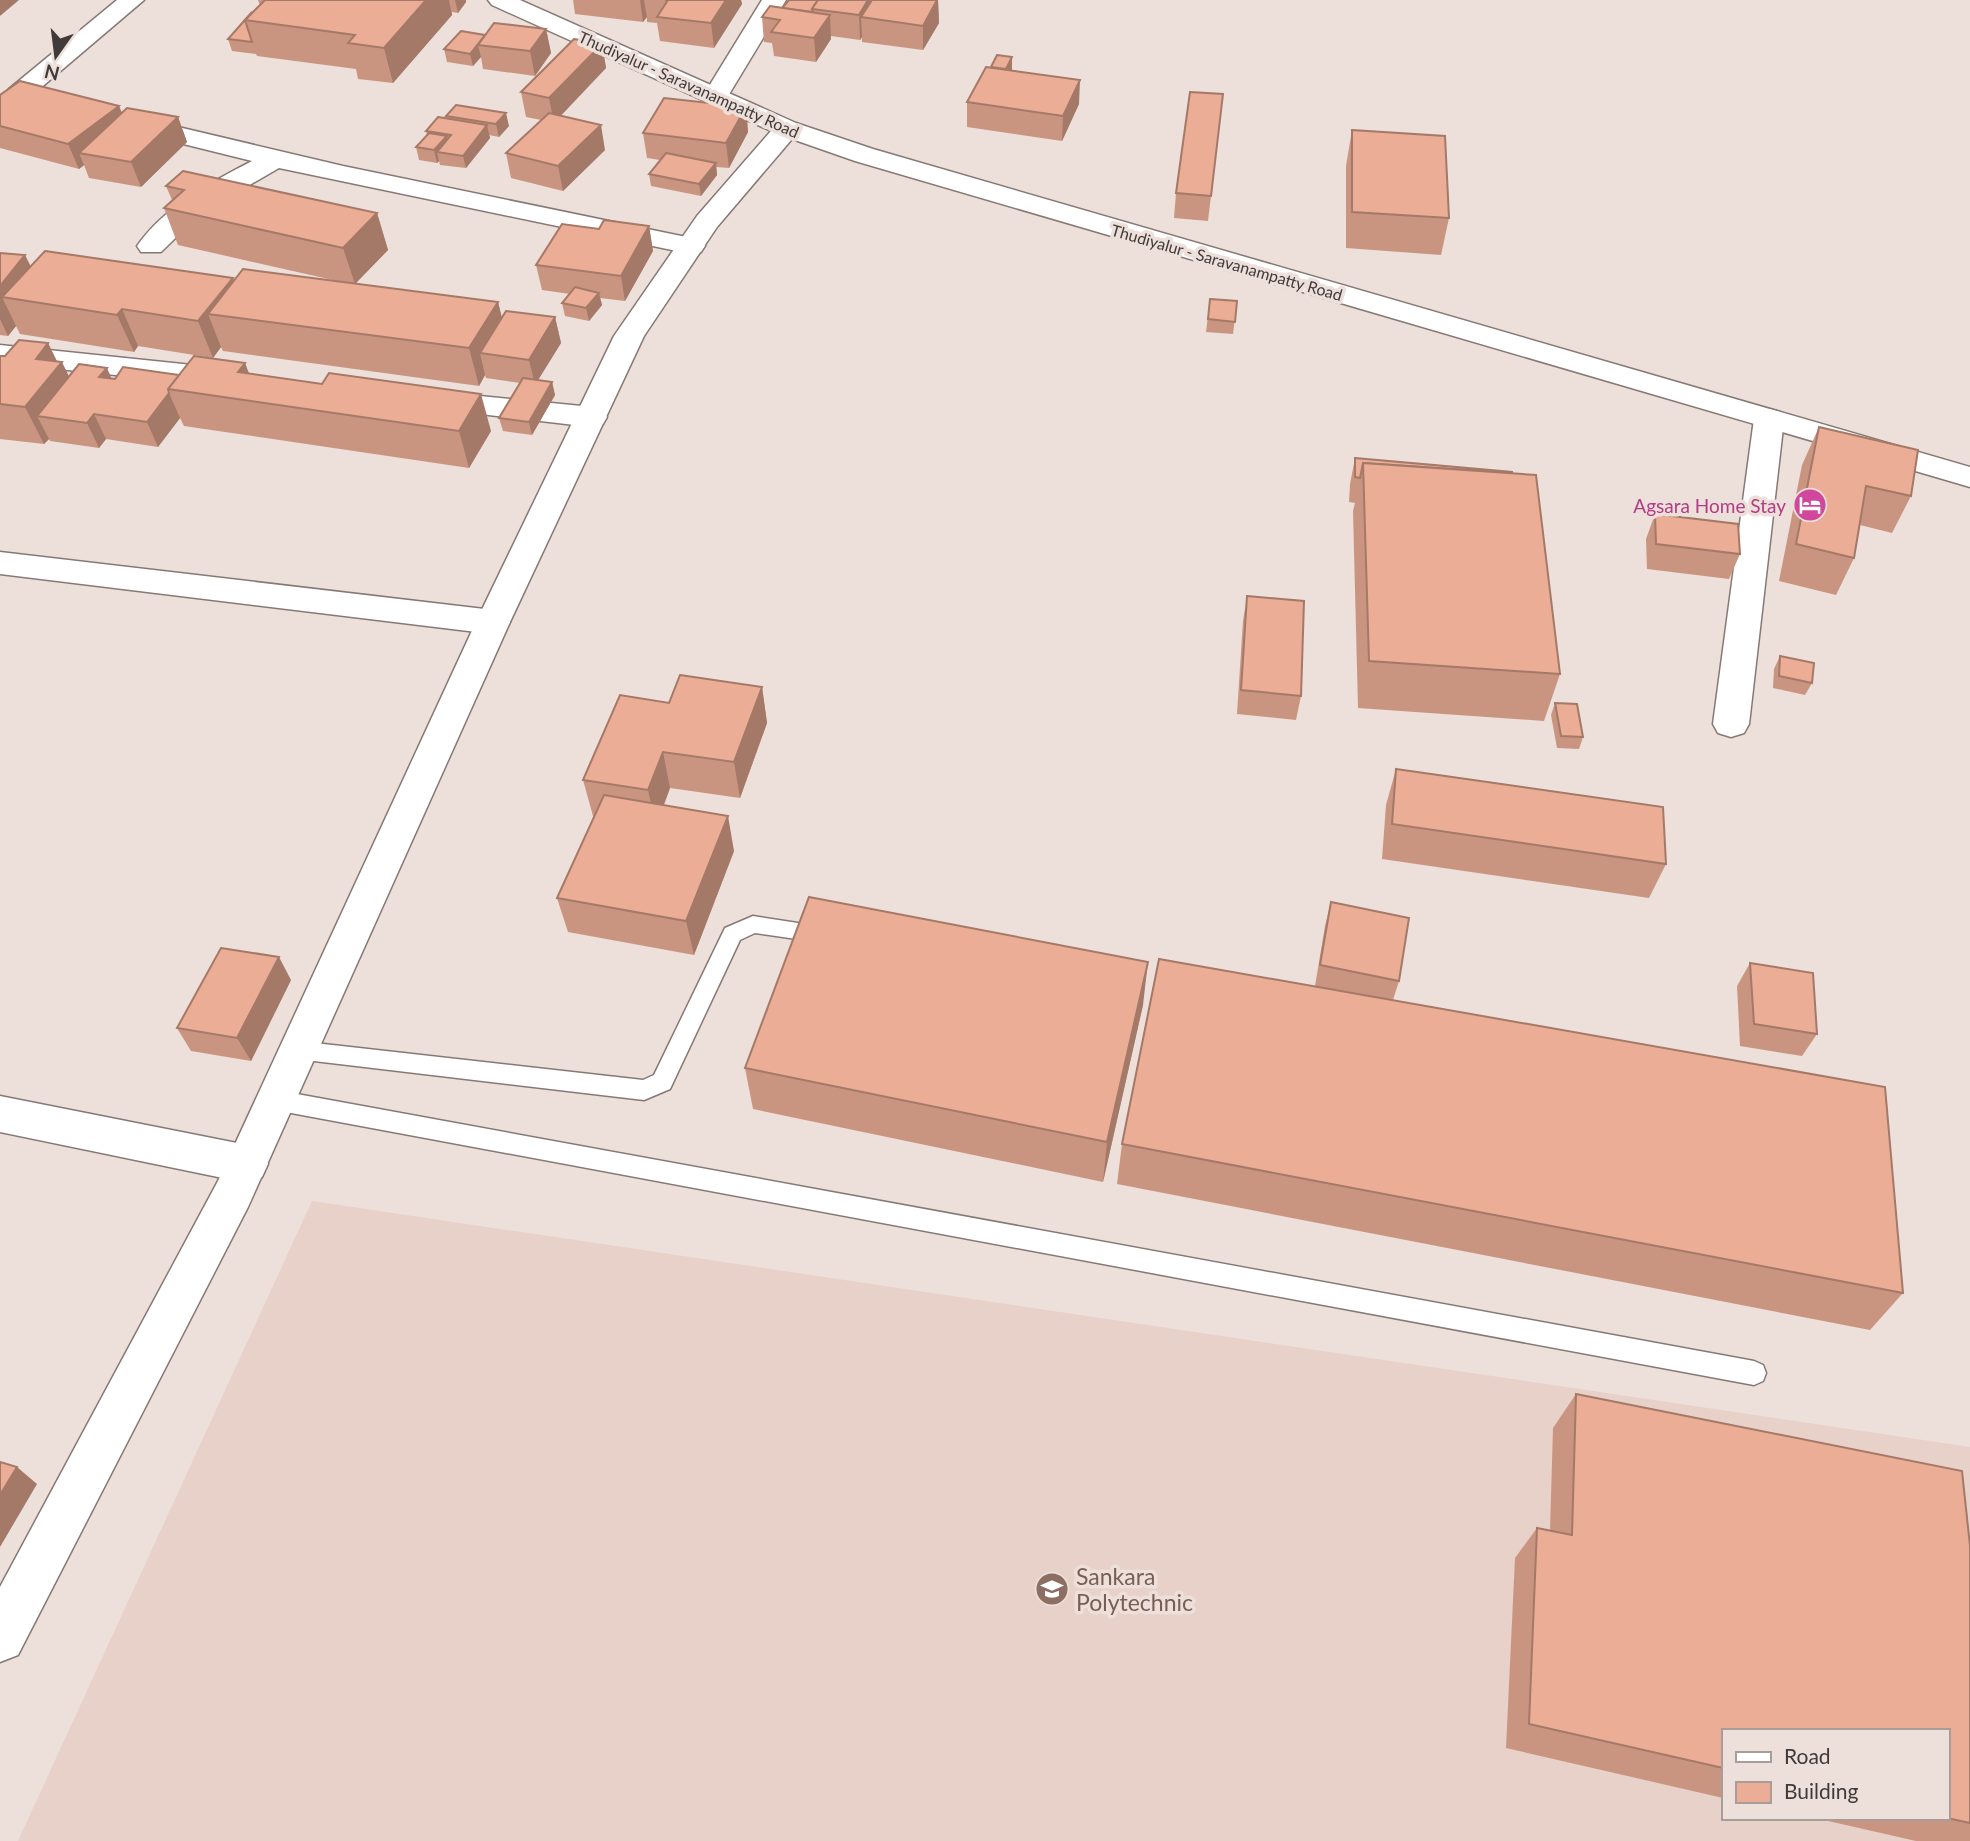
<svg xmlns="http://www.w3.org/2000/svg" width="1970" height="1841" viewBox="0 0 1970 1841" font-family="Lato,sans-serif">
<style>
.built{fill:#e7d1c8;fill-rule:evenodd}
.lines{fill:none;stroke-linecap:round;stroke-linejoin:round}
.lane-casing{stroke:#867974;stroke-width:3}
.street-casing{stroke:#867974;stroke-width:3}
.secondary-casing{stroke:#867974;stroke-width:3}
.lane{fill:#fff;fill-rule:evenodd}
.street{fill:#fff;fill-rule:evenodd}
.secondary{fill:#fff;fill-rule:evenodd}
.wall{fill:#ca9580}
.shaded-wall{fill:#a47968}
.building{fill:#ebad95;stroke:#a47968;stroke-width:2}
.labels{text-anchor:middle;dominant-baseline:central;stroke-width:7;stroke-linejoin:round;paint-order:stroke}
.far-street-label{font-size:16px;fill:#403a38;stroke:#eddfda}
.hotel-label{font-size:19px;fill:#b23c85;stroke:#eddfda;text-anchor:end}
.near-education-label{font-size:23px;fill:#785e54;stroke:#eddfda;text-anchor:start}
</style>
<rect width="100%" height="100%" fill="#eddfda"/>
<!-- built -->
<path class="built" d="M312,1201L1970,1447V1841H18ZM1723,1731H1947V1818H1723Z"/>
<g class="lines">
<defs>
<g id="lane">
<polygon points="753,916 824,927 831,929 835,935 831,941 824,943 755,933 740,940 670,1089 644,1100 297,1059 289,1057 286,1050 289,1043 297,1041 643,1080 654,1075 725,928"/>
<polygon points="275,1090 1754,1361 1763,1365 1766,1373 1763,1381 1754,1385 275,1110 267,1107 264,1100 267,1093"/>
</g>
<g id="street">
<polygon points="117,0 144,0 37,91 63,98 67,103 63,108 54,111 9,99 5,94 9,89"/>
<polygon points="762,0 786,0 725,101 707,101 703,96"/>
<path d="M136,117L343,166L691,238L701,240L705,246L701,252L691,254L279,168L201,213L161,252H141L137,246C165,206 210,183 252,161L127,130L123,125L127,120Z"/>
<polygon points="0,345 231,369 242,371 246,378 242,385 231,387 0,363"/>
<polygon points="430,391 592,407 603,410 607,417 603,424 592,427 419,407 415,400 419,393"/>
<polygon points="1769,409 1780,412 1784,419 1749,724 1744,733 1731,737 1718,733 1713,724 1754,419 1758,412"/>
<polygon points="0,552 493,610 505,614 510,622 505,630 493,634 0,574"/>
<polygon points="0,1096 247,1145 262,1151 268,1164 262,1177 247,1183 0,1132"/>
</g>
<polygon id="secondary" points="488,0 520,0 796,123 873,149 1970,467 1970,487 855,161 792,139 717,227 644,336 510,622 248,1207 18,1655 0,1662 0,1587 218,1181 476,622 614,336 697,216 771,131 492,5"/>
</defs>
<!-- lane casing -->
<use href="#lane" class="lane-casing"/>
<!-- street casing -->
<use href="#street" class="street-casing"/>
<!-- secondary casing -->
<use href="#secondary" class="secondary-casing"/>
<!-- lane -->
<use href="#lane" class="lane"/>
<!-- street -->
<use href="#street" class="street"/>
<!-- secondary -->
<use href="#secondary" class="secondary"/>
</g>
<!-- wall -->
<g class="wall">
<polygon points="258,0 466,0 466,2 458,13 452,12 452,15 393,83 358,79 356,69 257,56 256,54 232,51 228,39 260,5"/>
<polygon points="573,0 741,0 742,4 714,48 660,41 657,23 647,22 647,17 643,22 575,14"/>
<polygon points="789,0 938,0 939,23 923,50 862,42 862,37 860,40 831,36 831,39 816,62 774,56 772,43 764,42 762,17 782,8"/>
<polygon points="546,29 551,53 535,76 483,69 481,57 473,66 447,62 444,49 485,35"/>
<polygon points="602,44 606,68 561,115 605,150 563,191 511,178 506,153 541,120 526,117 521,92"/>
<polygon points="1012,70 1079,104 1062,141 967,127 967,102"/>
<polygon points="1223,94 1208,221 1174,218 1176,193"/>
<polygon points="0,95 119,106 122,113 178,117 187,142 141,187 89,178 84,165 79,169 0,148"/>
<polygon points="746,107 748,132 729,168 716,167 717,175 701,196 651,186 649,174 660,160 647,158 643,133"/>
<polygon points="446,116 509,126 499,137 489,135 490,138 466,168 440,165 439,161 437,163 419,160 416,147 427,135 426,131 446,118"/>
<polygon points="1352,130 1449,218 1441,255 1346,248 1346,166"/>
<polygon points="166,186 377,213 388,250 355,284 498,302 502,318 555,317 561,343 538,380 552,382 555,395 532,435 503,431 499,418 520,383 486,378 485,375 479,386 223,351 221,347 213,358 138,346 134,352 20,334 16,326 8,336 0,335 0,253 25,255 31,267 233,278 234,281 346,283 178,245 164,208 172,200"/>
<polygon points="649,226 653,251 625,301 600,298 602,305 589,321 565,316 562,303 570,294 542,290 536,265 599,229"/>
<polygon points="1210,299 1237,301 1233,334 1206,332"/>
<polygon points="48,343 57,361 69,377 112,379 179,375 245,363 249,374 491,431 469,468 184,426 180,418 158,447 106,439 99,448 50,441 49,439 44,444 0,439 0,356 5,356"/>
<polygon points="1819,427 1911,496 1892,533 1860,525 1854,558 1836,595 1779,581 1802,465"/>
<polygon points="1355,458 1560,674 1544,721 1358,708 1353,511 1355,503 1349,502 1350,484"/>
<polygon points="1655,514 1740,554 1729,579 1647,569 1646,539"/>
<polygon points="1247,596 1301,696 1296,720 1237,714 1243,621"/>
<polygon points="1780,656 1812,683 1805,695 1773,688 1774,669"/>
<polygon points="762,687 767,723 740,798 670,788 664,805 734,851 694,955 568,932 557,898 594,816 593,816 583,780 669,703"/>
<polygon points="1555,703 1583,737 1579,749 1557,748 1551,715"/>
<polygon points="1396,769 1666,864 1649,898 1382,859 1386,805"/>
<polygon points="1331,902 1399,981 1393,1000 1903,1293 1870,1330 1117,1184 1122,1144 1315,986 1325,926"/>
<polygon points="1750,963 1817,1034 1802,1056 1740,1046 1737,986"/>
<polygon points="291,980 251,1061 191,1051 177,1028"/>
<polygon points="1143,1005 1103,1182 753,1109 745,1068"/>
<polygon points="1576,1394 1970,1546 1970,1841 1916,1841 1815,1818 1947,1818 1723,1731 1723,1798 1506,1748 1515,1558 1537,1528 1550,1531 1553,1428"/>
</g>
<!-- shaded-wall -->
<g class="shaded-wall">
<polygon points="0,0 19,0 0,16"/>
<polygon points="426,0 449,0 452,15 393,83 384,48"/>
<polygon points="455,0 466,0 466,2 458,13"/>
<polygon points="640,0 644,0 647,17 643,22"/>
<polygon points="726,0 741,0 742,4 714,48 711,23"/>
<polygon points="868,0 874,0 861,17 862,37 860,40 859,15"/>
<polygon points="937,0 938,0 939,23 923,50 923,26"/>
<polygon points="830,15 831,39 816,62 814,38"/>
<polygon points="546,29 551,53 535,76 530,51"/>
<polygon points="602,44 606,68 554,123 549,98"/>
<polygon points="478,45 481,57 473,66 470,54"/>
<polygon points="1012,57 1012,70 1003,87 1003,74"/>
<polygon points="1080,80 1079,104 1062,141 1063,116"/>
<polygon points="119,106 129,131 79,153 84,165 79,169 68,144"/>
<polygon points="746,107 748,132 729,168 726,143"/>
<polygon points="506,113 509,126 499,137 496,124"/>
<polygon points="178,117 187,142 141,187 131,162"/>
<polygon points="487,125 490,138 466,168 463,156"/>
<polygon points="601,125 605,150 563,191 558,166"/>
<polygon points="447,136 450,148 437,152 439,161 437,163 434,150"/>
<polygon points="716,163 717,175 701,196 699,184"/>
<polygon points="377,213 388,250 355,284 343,248"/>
<polygon points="649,226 653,251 625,301 621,276"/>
<polygon points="25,255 43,292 2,297 16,326 8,336 0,319 0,286"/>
<polygon points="233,278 247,315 208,314 221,347 213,358 198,321"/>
<polygon points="599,293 602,305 589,321 586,308"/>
<polygon points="498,302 507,339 480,353 485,375 479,386 469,348"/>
<polygon points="122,309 138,346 134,352 117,315"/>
<polygon points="555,317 561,343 535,385 529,360"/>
<polygon points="48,343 59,366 62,362 80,399 37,416 49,439 44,444 25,407 36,359"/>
<polygon points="245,363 259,400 238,372"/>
<polygon points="107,368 118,393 99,377"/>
<polygon points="552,382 555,395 532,435 529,422"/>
<polygon points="169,393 180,418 158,447 147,422"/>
<polygon points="481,394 491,431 469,468 459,431"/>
<polygon points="94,414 106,439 99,448 87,423"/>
<polygon points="762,687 767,723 740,798 734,762"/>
<polygon points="663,752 670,788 656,825 648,790"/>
<polygon points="728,816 734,851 694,955 686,921"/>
<polygon points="279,957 291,980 251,1061 237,1038"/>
<polygon points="1148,962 1143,1005 1103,1182 1107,1142"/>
<polygon points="17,1467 37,1484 0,1547 0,1495"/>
</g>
<!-- building -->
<g class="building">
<polygon points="265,0 426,0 384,48 348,43 355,35 245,20"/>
<polygon points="665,0 726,0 711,23 657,17 668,0"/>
<polygon points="789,0 818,0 812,9 813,12 782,8"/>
<polygon points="818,0 868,0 859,15 812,9"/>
<polygon points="872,0 937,0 923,26 861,17"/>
<polygon points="770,6 830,15 814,38 771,32 780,20 762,17"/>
<polygon points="252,12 245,20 252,42 228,39"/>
<polygon points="494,23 546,29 530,51 478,45"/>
<polygon points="461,31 485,35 470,54 444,49"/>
<polygon points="574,39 602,44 549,98 521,92"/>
<polygon points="997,55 1012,57 1006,69 991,67"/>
<polygon points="986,67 1080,80 1063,116 967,102"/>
<polygon points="20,81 119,106 68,144 0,126 0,95"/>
<polygon points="1190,92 1223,94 1211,196 1176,193"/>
<polygon points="664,98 746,107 726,143 643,133"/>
<polygon points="456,105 506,113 496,124 446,116"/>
<polygon points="127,108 178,117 131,162 79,153"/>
<polygon points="549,113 601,125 558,166 506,153"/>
<polygon points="438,117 487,125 463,156 437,152 451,135 426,131"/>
<polygon points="1352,130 1445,136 1449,218 1352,212"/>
<polygon points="429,133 447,136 434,150 416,147"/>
<polygon points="666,153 716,163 699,184 649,174"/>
<polygon points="183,171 377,213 343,248 164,208 184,190 166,186"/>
<polygon points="604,220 649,226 621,276 536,265 562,224 599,229"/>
<polygon points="45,251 233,278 198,321 122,309 117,315 2,297"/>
<polygon points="0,253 25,255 0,286"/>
<polygon points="243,269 498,302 469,348 208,314"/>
<polygon points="575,287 599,293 586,308 562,303"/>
<polygon points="1210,299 1237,301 1235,322 1208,319"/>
<polygon points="506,311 555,317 529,360 480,353"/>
<polygon points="19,340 48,343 36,359 62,362 25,407 0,404 0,356 5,356"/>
<polygon points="194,356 245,363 238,372 322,384 329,373 481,394 459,431 168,389"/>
<polygon points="79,364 107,368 99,377 115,379 123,367 179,375 168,389 169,393 147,422 94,414 87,423 37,416"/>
<polygon points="523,378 552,382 529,422 499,418"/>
<polygon points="1819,427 1918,450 1911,496 1866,486 1854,558 1796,544"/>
<polygon points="1355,458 1512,472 1512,473 1363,463 1360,478 1355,477"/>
<polygon points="1363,463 1536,475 1560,674 1369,661"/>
<polygon points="1655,514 1738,524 1740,554 1656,544"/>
<polygon points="1247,596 1304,601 1301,696 1241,690"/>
<polygon points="1780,656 1814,663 1812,683 1779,676"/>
<polygon points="680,675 762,687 734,762 663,752 648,790 583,780 620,695 669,703"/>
<polygon points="1555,703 1577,704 1583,737 1561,736"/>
<polygon points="1396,769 1663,807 1666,864 1392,824"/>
<polygon points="604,795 728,816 686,921 557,898"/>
<polygon points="809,897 1148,962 1107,1142 745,1068"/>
<polygon points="1331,902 1409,918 1399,981 1320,965"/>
<polygon points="221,948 279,957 237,1038 177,1028"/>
<polygon points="1159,959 1885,1087 1903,1293 1122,1144"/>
<polygon points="1750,963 1813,973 1817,1034 1754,1024"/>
<polygon points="1576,1394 1962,1471 1970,1546 1970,1823 1947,1818 1947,1731 1723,1731 1723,1768 1529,1724 1537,1528 1572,1535"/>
<polygon points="0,1462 17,1467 0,1495"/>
</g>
<!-- icons -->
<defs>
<symbol id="hotel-disc" viewBox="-11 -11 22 22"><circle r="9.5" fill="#d1479c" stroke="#eddfda"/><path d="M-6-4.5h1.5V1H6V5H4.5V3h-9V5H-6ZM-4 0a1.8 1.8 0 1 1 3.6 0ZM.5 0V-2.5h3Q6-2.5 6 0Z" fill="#fff"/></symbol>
<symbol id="university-disc" viewBox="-11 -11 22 22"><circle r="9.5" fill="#8d6e63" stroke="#eddfda"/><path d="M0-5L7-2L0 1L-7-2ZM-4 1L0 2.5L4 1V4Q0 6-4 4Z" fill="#fff"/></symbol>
</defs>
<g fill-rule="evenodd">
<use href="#hotel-disc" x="1791" y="486" width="38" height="38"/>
<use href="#university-disc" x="1033" y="1570" width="38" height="38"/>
</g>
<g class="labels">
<!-- far-street labels -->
<g class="far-street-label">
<text transform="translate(689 84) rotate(24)">Thudiyalur - Saravanampatty Road</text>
<text transform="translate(1227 262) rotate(16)">Thudiyalur - Saravanampatty Road</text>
</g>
<!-- hotel labels -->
<g class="hotel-label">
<text x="1786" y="505">Agsara Home Stay</text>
</g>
<!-- near-education labels -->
<g class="near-education-label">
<text x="1076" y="1576">Sankara<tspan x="1076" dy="26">Polytechnic</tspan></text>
</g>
</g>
<!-- legend -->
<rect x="1722" y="1729" width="228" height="91" fill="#eddfda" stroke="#a89d99" stroke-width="2"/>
<rect x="1736" y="1752" width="35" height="10" fill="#ffffff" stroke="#a89d99" stroke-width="2"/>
<text x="1784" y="1764" font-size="21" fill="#403a38">Road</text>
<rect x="1736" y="1782" width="35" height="21" fill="#ebad95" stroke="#a89d99" stroke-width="2"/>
<text x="1784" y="1799" font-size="21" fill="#403a38">Building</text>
<!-- north arrow -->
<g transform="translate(56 56) rotate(194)" stroke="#eddfda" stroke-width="5" paint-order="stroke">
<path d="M0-5L12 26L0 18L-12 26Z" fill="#403a38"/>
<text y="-10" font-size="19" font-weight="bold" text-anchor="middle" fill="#403a38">N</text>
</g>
</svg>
